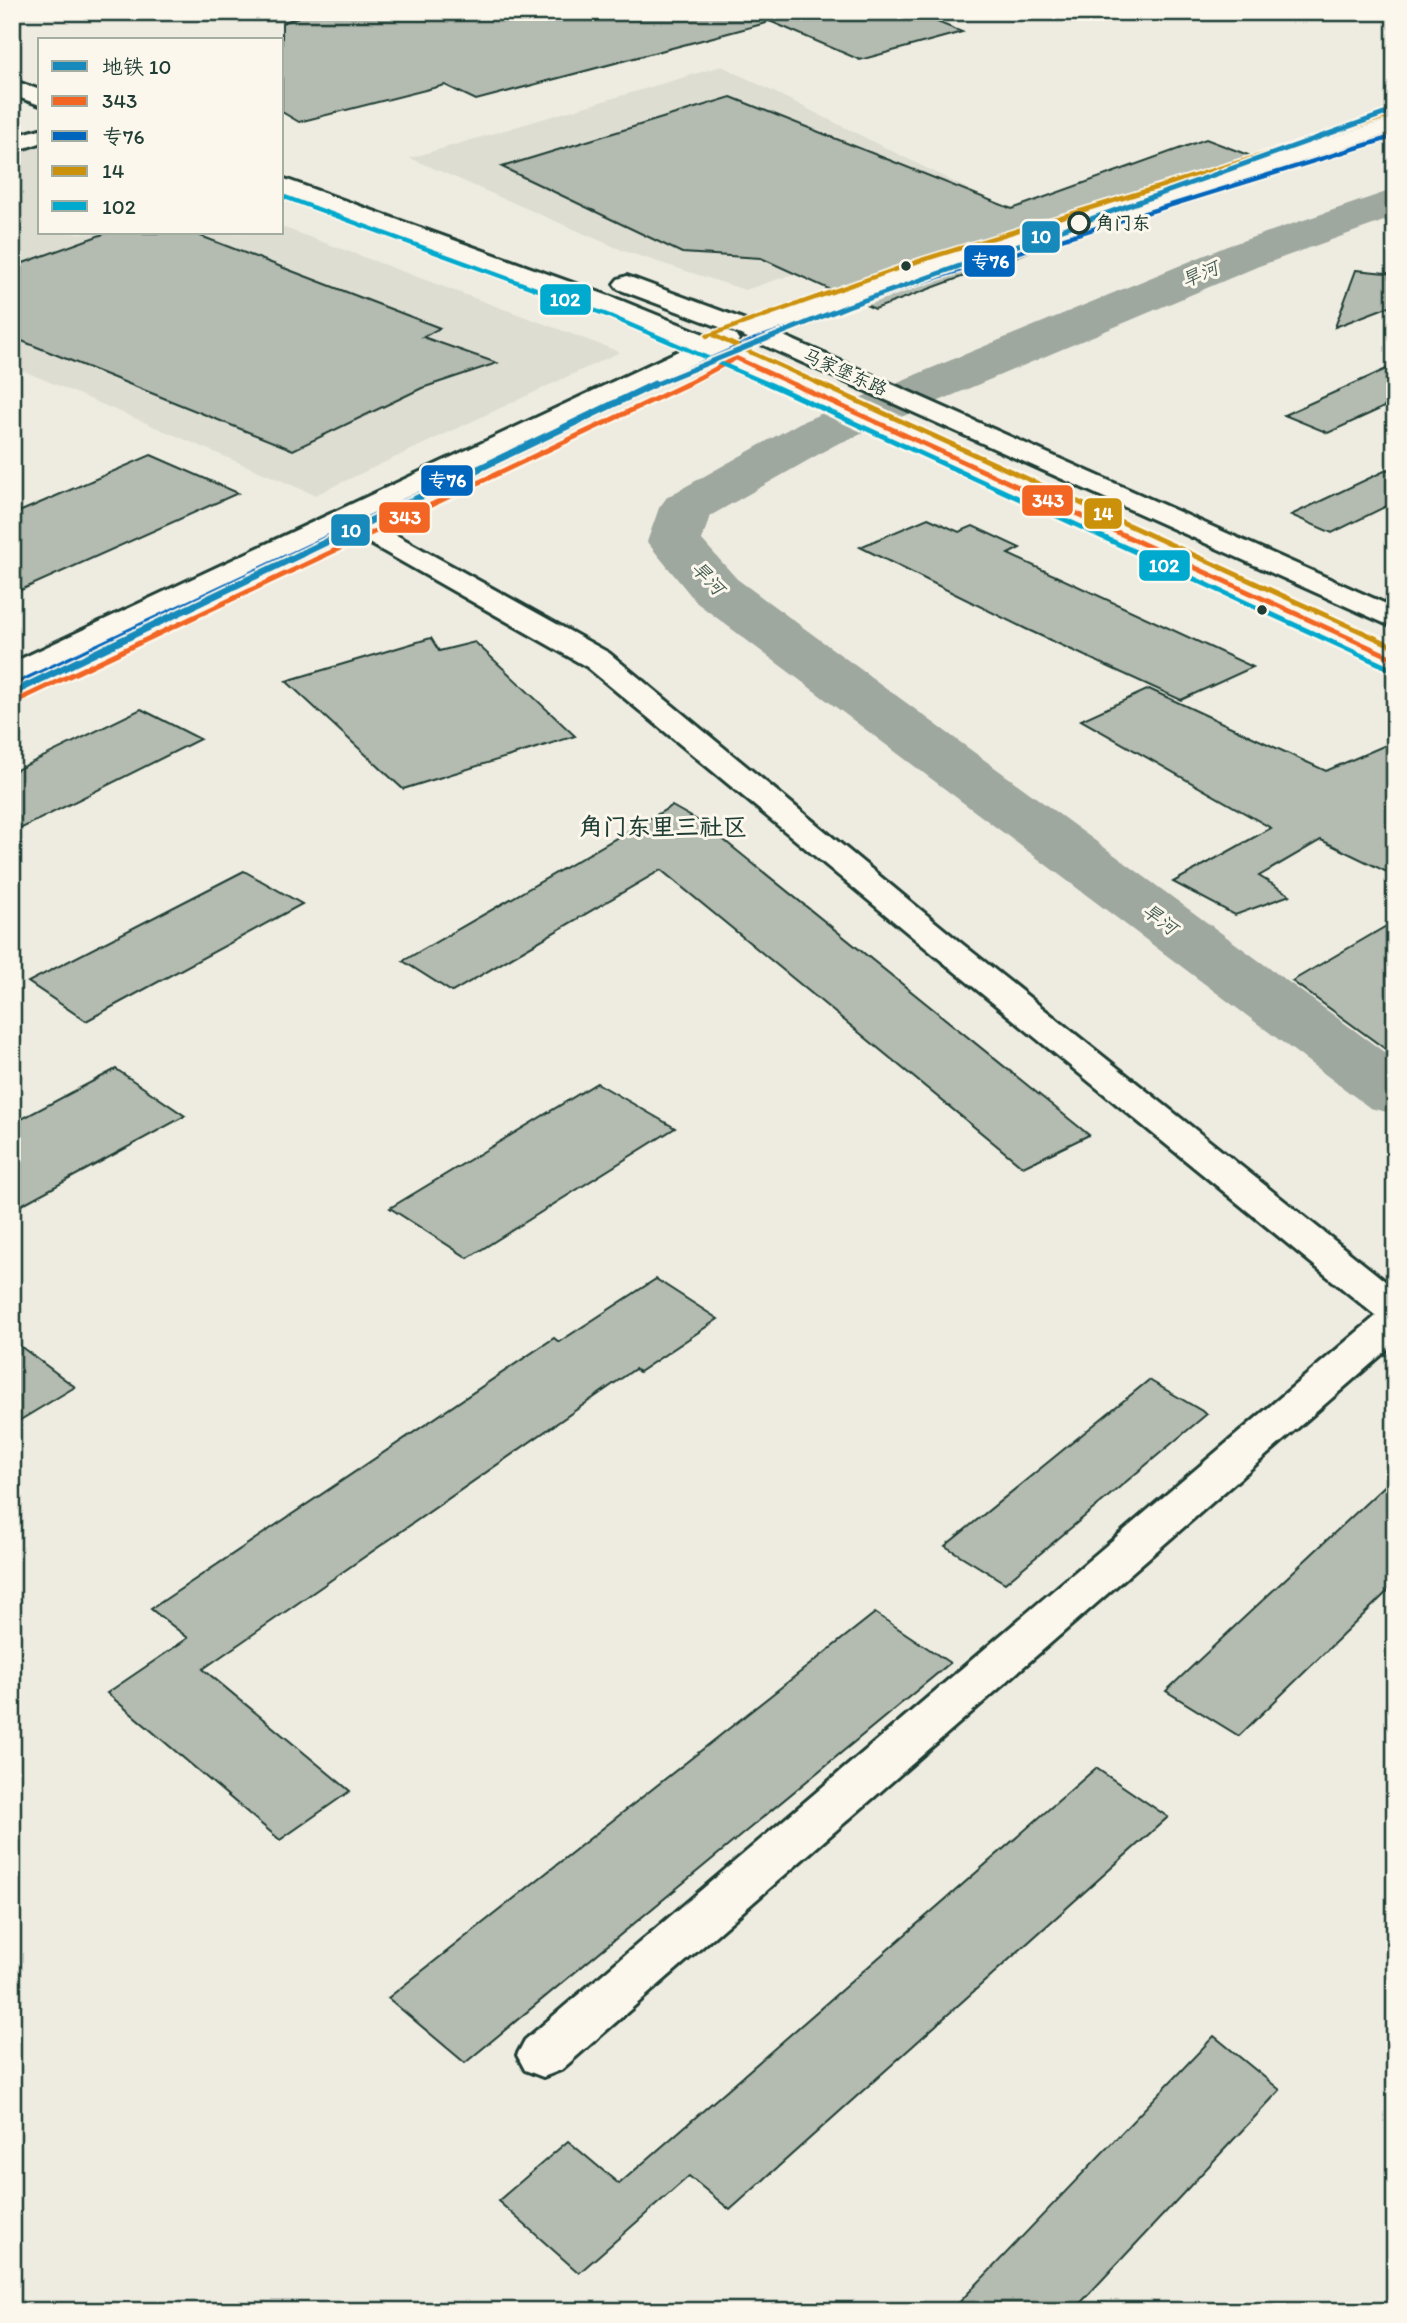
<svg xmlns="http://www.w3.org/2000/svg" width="1407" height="2323" viewBox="0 0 1407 2323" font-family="Itim,'LXGW WenKai TC',sans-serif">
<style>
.built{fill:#ddddd2}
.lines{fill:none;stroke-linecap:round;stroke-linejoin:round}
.river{fill:#9fa89f;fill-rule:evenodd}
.building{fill:#b4bbb0;stroke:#1f3d34;stroke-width:2}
.minor-casing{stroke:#1f3d34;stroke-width:6}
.tertiary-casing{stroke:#1f3d34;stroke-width:6}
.secondary-casing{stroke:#1f3d34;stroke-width:6}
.minor{fill:#fbf7ec;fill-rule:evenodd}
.tertiary{fill:#fbf7ec;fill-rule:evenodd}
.secondary{fill:#fbf7ec;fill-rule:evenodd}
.bus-1-far1-casing{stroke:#fbf7ec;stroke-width:8}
.bus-1-casing{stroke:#fbf7ec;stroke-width:10}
.bus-2-far1-casing{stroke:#fbf7ec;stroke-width:8}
.bus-2-casing{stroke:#fbf7ec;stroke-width:10}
.bus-3-far1-casing{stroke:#fbf7ec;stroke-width:8}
.bus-3-casing{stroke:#fbf7ec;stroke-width:10}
.bus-4-far1-casing{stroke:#fbf7ec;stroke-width:8}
.bus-4-casing{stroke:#fbf7ec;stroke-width:10}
.bus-1-far1{stroke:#f26522;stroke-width:4.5}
.bus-1{stroke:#f26522;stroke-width:5}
.bus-2-far1{stroke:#0065bd;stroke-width:4.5}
.bus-2{stroke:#0065bd;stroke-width:5}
.bus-3-far1{stroke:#cc910a;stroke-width:4.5}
.bus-3{stroke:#cc910a;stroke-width:5}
.bus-4-far1{stroke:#00a9ce;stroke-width:4.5}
.bus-4{stroke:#00a9ce;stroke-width:5}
.metro-1-far1-casing{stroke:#fbf7ec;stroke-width:9}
.metro-1-casing{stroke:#fbf7ec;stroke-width:11}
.metro-1-far1{stroke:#178abb;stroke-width:5}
.metro-1{stroke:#178abb;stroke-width:7}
.stop-dot{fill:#fbf7ec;stroke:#1f3d34;stroke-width:3.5}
.bus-dot{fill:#1f3d34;stroke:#fbf7ec;stroke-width:2.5}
.labels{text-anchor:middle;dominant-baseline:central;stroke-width:6;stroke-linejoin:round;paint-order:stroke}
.far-stop-label{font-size:18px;font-weight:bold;fill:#1f3d34;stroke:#fbf7ec;text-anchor:start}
.far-street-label{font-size:18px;fill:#1f3d34;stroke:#fbf7ec}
.far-water-label{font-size:19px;font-style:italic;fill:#455d54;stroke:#fbf7ec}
.quarter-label{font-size:24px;font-weight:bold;fill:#1f3d34;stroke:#fbf7ec}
.line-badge{stroke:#fbf7ec;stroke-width:2.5}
.badge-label{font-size:19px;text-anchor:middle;font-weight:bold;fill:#fff}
</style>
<rect width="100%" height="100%" fill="#eeece1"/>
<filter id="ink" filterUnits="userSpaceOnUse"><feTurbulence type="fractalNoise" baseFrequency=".0143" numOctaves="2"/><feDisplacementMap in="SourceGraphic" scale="14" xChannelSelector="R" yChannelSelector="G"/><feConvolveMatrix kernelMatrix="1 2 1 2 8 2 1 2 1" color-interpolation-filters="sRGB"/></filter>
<g filter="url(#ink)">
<!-- built -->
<g class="built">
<polygon points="722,66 1002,206 745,290 624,251 410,158"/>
<polygon points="40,145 40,233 282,233 282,227 620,352 315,495 12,366 12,155"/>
</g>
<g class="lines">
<!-- river -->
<polygon class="river" points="1395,189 1395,217 1259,266 835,445 710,516 702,540 737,579 1395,1060 1395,1114 1370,1108 697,603 647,542 659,508 667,497 799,423 1227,246"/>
</g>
<!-- building -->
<g class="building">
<polygon points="312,12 913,12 962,32 860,60 765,19 766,23 476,100 445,85 299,122 282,112 282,23"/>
<polygon points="731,97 1012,209 1206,139 1256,158 915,262 833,291 761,258 682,253 502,167"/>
<polygon points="1091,229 875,309 861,303 935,277"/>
<polygon points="106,233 193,233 440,328 423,337 497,363 422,388 293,450 12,337 12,267"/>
<polygon points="1356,270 1395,274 1395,304 1335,327"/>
<polygon points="1395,365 1395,402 1328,433 1284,415"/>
<polygon points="151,455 238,493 12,594 12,515"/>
<polygon points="1395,466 1395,502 1332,533 1291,515"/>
<polygon points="928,518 959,532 973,526 1020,548 1008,554 1253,667 1181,700 1026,629 860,547"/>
<polygon points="431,638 439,651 475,642 575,736 403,789 286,681"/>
<polygon points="1149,689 1326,771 1395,741 1395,876 1321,840 1259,876 1290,895 1235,915 1173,882 1271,828 1081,720"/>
<polygon points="141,709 200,739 12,833 12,772"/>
<polygon points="672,806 704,824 1089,1135 1023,1167 661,870 452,992 403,961"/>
<polygon points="244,871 302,904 86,1021 28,982"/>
<polygon points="1395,921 1395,1056 1292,981"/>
<polygon points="116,1069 185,1116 12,1210 12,1124"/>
<polygon points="597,1083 675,1128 468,1258 390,1208"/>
<polygon points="656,1279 718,1319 639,1372 635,1369 203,1669 350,1791 280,1840 107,1693 188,1638 151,1609 554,1338 559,1342"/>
<polygon points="12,1340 75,1387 12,1425"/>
<polygon points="1149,1380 1207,1414 1005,1583 945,1546"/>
<polygon points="1395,1476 1395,1584 1239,1736 1166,1691"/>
<polygon points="875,1613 950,1663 465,2063 388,1998"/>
<polygon points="1096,1768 1168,1817 730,2210 689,2176 579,2273 498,2201 568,2141 619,2184"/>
<polygon points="1214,2036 1280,2090 1073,2311 951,2311"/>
</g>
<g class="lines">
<defs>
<g id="minor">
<polygon points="40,129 40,143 12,152 12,137"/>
<polygon points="370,523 380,526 609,653 956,939 1395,1289 1395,1343 561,2070 543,2077 525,2070 517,2055 525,2040 1376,1316 932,953 587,667 360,538 356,532 360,526"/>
</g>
<polygon id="tertiary" points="1395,118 1395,132 934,275 759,335 750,338 741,335 737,330 741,325 916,265"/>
<g id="secondary">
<polygon points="12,80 40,90 40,105 12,95"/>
<polygon points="282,178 620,300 711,337 726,332 735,334 739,340 733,346 1395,647 1395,668 711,356 23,682 12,684 12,663 689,346 602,310 282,193"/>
<polygon points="627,276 759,325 1395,608 1395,628 741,335 618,289 614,284 618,279"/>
</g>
</defs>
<!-- minor casing -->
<use href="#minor" class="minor-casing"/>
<!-- tertiary casing -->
<use href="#tertiary" class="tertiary-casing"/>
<!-- secondary casing -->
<use href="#secondary" class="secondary-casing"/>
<!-- minor -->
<use href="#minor" class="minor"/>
<!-- tertiary -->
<use href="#tertiary" class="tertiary"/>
<!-- secondary -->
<use href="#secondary" class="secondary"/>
<defs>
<polyline id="bus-1-far1" points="683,386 736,358 797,386"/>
<g id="bus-1">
<polyline points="793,384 1395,659"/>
<polyline points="12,703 687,384"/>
</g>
<polyline id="bus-2-far1" points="648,386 754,340 928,280 1395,136"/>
<polyline id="bus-2" points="16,684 652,384"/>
<g id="bus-3-far1">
<polyline points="707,336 922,260 1392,115"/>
<polyline points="715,336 824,386"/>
</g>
<polyline id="bus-3" points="820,384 1395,647"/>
<polyline id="bus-4-far1" points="282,196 607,315 773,386"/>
<polyline id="bus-4" points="769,384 1391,669"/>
</defs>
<!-- bus-1-far1 casing -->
<use href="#bus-1-far1" class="bus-1-far1-casing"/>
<!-- bus-1 casing -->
<use href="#bus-1" class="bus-1-casing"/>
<!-- bus-2-far1 casing -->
<use href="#bus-2-far1" class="bus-2-far1-casing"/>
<!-- bus-2 casing -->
<use href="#bus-2" class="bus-2-casing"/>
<!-- bus-3-far1 casing -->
<use href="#bus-3-far1" class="bus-3-far1-casing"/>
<!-- bus-3 casing -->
<use href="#bus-3" class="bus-3-casing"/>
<!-- bus-4-far1 casing -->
<use href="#bus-4-far1" class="bus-4-far1-casing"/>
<!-- bus-4 casing -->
<use href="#bus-4" class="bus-4-casing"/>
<!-- bus-1-far1 -->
<use href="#bus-1-far1" class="bus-1-far1"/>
<!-- bus-1 -->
<use href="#bus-1" class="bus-1"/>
<!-- bus-2-far1 -->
<use href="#bus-2-far1" class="bus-2-far1"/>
<!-- bus-2 -->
<use href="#bus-2" class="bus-2"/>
<!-- bus-3-far1 -->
<use href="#bus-3-far1" class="bus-3-far1"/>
<!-- bus-3 -->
<use href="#bus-3" class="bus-3"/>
<!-- bus-4-far1 -->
<use href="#bus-4-far1" class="bus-4-far1"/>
<!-- bus-4 -->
<use href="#bus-4" class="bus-4"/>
<defs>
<polyline id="metro-1-far1" points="651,386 848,306 1395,110"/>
<polyline id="metro-1" points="12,693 655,384"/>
</defs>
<!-- metro-1-far1 casing -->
<use href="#metro-1-far1" class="metro-1-far1-casing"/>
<!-- metro-1 casing -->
<use href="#metro-1" class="metro-1-casing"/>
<!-- metro-1-far1 -->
<use href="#metro-1-far1" class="metro-1-far1"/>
<!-- metro-1 -->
<use href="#metro-1" class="metro-1"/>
</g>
</g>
<!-- markers -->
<circle class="stop-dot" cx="1079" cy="223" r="10"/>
<g class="bus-dot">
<circle cx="906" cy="266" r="6"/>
<circle cx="1262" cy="610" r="6"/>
</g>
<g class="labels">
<!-- far-stop labels -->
<g class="far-stop-label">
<text x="1096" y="223">角门东</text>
</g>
<!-- far-street labels -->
<g class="far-street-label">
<text transform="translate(845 372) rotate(24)">马家堡东路</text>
</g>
<!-- far-water labels -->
<g class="far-water-label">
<text transform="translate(1200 274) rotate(-23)">旱河</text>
<text transform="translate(708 578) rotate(46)">旱河</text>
<text transform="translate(1160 919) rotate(37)">旱河</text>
</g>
<!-- quarter labels -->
<g class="quarter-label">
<text x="663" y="826">角门东里三社区</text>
</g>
</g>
<g class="line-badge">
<rect x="1021" y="220" width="40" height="34" rx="7" fill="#178abb"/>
<rect x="963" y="244" width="53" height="34" rx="7" fill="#0065bd"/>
<rect x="539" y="283" width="53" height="33" rx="7" fill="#00a9ce"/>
<rect x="420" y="464" width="54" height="33" rx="7" fill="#0065bd"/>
<rect x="1021" y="484" width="53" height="33" rx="7" fill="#f26522"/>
<rect x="1083" y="497" width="40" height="33" rx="7" fill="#cc910a"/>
<rect x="378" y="501" width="53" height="33" rx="7" fill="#f26522"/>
<rect x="330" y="513" width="41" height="34" rx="7" fill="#178abb"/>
<rect x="1138" y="549" width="53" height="33" rx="7" fill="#00a9ce"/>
</g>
<g class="badge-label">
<text x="1041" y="243">10</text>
<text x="990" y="268">专76</text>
<text x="565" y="306">102</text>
<text x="447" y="487">专76</text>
<text x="1048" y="507">343</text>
<text x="1103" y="520">14</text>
<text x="405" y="524">343</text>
<text x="351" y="537">10</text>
<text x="1164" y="572">102</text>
</g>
<!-- margin -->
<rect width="1407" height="2323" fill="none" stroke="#fbf7ec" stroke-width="42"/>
<rect x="21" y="21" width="1365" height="2281" fill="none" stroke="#1f3d34" stroke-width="2.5" filter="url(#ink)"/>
<!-- legend -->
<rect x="38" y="38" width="245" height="196" fill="#fbf7ec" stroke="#a3ada2" stroke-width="2"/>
<rect x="52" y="61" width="35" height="10" fill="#178abb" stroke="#a3ada2" stroke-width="2"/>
<text x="102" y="74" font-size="21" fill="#1f3d34">地铁 10</text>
<rect x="52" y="96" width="35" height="10" fill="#f26522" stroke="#a3ada2" stroke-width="2"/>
<text x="102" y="108" font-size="21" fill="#1f3d34">343</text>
<rect x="52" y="131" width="35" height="10" fill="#0065bd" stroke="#a3ada2" stroke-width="2"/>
<text x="102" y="144" font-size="21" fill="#1f3d34">专76</text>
<rect x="52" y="166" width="35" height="10" fill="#cc910a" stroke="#a3ada2" stroke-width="2"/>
<text x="102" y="178" font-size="21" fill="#1f3d34">14</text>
<rect x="52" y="201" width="35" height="10" fill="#00a9ce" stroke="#a3ada2" stroke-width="2"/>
<text x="102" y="214" font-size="21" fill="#1f3d34">102</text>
</svg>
